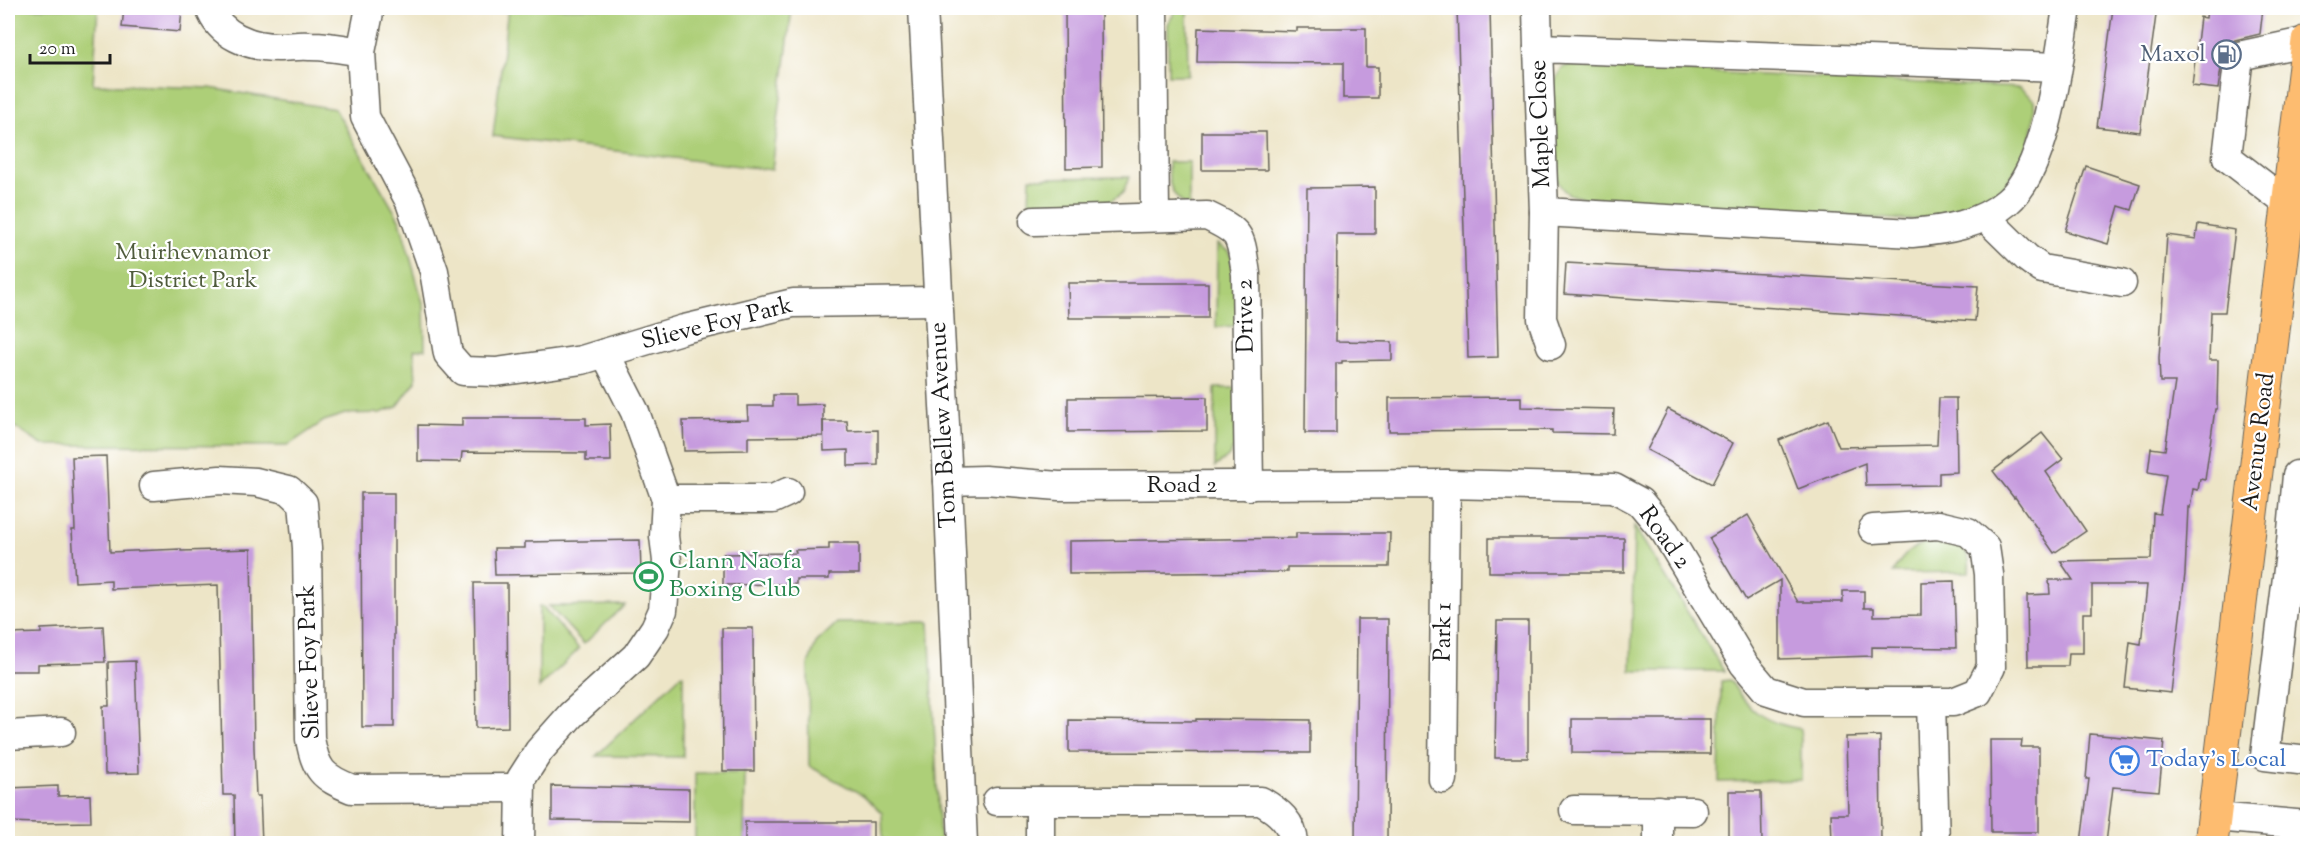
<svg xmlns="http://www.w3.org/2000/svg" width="2315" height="851" viewBox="0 0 2315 851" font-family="'Sorts Mill Goudy',serif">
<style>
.green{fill:#adcf78;stroke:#64764a;stroke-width:1.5}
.building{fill:#c69bde}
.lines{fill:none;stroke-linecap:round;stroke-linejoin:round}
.minor-casing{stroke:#656258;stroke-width:31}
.major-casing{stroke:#656258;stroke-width:35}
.minor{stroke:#fff;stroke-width:28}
.major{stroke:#fdbc70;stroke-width:33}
.labels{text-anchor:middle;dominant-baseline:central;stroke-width:4.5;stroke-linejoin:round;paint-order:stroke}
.service-label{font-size:24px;fill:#4e5e75;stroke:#fff;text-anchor:end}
.street-label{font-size:24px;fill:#1c1c1c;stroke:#fff}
.park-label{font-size:24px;fill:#4f5b3c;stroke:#fff}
.leisure-label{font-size:24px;fill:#27864d;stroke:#fff;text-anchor:start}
.shop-label{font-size:24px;fill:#366cbe;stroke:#fff;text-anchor:start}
</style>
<rect width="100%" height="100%" fill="#fff"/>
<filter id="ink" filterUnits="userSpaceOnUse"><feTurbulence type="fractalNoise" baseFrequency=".0167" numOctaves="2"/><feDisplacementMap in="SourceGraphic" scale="12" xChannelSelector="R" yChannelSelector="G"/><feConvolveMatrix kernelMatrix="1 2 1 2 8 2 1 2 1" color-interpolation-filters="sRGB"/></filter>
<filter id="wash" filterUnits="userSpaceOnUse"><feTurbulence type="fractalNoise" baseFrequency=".008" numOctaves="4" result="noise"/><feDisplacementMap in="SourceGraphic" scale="24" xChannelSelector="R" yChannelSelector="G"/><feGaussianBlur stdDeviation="1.35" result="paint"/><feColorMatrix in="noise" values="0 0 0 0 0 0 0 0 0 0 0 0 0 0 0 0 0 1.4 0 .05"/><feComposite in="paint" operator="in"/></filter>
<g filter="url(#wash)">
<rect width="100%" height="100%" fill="#ede5c7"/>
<!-- green -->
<g class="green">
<polygon points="8,8 98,8 93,84 210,88 335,109 400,221 424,307 425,349 414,350 416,381 397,407 380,413 345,414 324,421 287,446 42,445 13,426 8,261"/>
<polygon points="508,8 792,8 772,170 493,136"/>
<polygon points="1177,8 1187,8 1188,75 1168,75 1168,24"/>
<path d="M1569,65L2020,88L2034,100C2036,123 2031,146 2018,166C2014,172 2010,179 2005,185C1982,212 1939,217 1906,220L1585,198C1569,196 1563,193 1556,178L1552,84L1562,68Z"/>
<path d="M1168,162H1189V207C1170,197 1168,182 1168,162Z"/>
<polygon points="1129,177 1123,193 1109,202 1029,204 1030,178"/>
<polygon points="1217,244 1228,251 1234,261 1238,326 1216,327"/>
<polygon points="1215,388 1238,388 1235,447 1228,457 1215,467"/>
<polygon points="1634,526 1724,671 1631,671"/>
<path d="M1937,539C1959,544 1972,547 1969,572L1893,573C1903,553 1915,544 1937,539Z"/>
<polygon points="625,605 584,644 549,606"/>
<polygon points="539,607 543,607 579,649 539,688"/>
<polygon points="929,622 940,843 883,843 882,813 863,795 809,766 808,665 816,643 837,623"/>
<polygon points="682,674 683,675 683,757 596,756"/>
<path d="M1730,680C1749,712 1765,723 1801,729V780L1719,782L1721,681Z"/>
<polygon points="695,773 745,773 744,843 695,843"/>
</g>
<g id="blocks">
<!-- building -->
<g class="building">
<polygon points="124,8 182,8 180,32 122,27"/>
<polygon points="1065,8 1101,8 1102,167 1066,168"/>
<polygon points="1457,8 1490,8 1498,357 1468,358"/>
<polygon points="2113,8 2157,8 2140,132 2097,127"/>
<polygon points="2207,8 2263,8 2260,34 2235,40 2226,45 2223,54 2218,89 2192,86 2200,17 2206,18"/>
<polygon points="1198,28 1297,31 1297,28 1366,28 1366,67 1378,67 1378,98 1343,98 1343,63 1197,62"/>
<polygon points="1202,132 1266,132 1267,170 1202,170"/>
<polygon points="2086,166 2140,184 2132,210 2119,206 2108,244 2065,231"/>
<polygon points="1375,187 1375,234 1337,234 1336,341 1392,342 1392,360 1342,361 1342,363 1336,363 1336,433 1305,433 1307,188"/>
<polygon points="2198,224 2235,230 2225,312 2211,312 2209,360 2218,360 2217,409 2215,409 2205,480 2200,479 2198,490 2193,489 2190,508 2188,507 2185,574 2171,693 2125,688 2130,642 2141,644 2147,585 2092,585 2092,613 2083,613 2083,653 2069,653 2068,666 2028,666 2027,595 2050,594 2049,580 2073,580 2060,561 2151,559 2153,513 2160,514 2166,475 2148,472 2151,448 2165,450 2175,382 2160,382 2159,358 2167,235 2196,239"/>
<polygon points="1566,263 1978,286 1975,321 1564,294"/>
<polygon points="1068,283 1208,283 1208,318 1069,318"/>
<polygon points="773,395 795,395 795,405 823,404 823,436 748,437 748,450 684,451 683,421 748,420 747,406 773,406"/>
<polygon points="1207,397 1207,431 1068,432 1068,398"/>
<polygon points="1521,397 1521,407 1614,409 1613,434 1552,433 1552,430 1389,431 1389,398"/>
<polygon points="1939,398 1956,398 1957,472 1939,473 1939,485 1866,486 1865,463 1798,489 1779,440 1828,420 1839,447 1937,445"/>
<polygon points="1668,409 1733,443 1712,484 1647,450"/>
<polygon points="462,418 586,418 586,425 610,424 611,461 586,461 586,453 462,452 461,462 418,461 418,425 462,426"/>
<polygon points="823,421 847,421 848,431 878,430 878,465 848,466 848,450 824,451"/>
<polygon points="2042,433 2063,459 2046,472 2086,531 2054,553 2015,497 2014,498 1993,471"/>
<polygon points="106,456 110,552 181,549 181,551 251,549 254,748 256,796 260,796 262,843 235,843 234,795 223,795 218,585 111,589 111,580 75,582 72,530 75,530 72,457"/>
<polygon points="361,493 394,493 394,727 362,727"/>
<polygon points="1748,515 1798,602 1843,602 1843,591 1864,591 1864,608 1874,608 1874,616 1921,615 1921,582 1954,581 1956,648 1872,647 1872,656 1780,659 1780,580 1746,600 1709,538"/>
<polygon points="1296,533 1390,533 1389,567 1287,567 1287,572 1069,574 1069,541 1296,538"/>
<rect x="1489" y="538" width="135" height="34"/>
<polygon points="640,540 641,573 495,575 494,548 525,548 525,542"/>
<polygon points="829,543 859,543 859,574 829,574 829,579 796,579 796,584 723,585 723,554 796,553 795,550 829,549"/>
<polygon points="474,583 507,583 508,727 476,728"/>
<polygon points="1357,619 1388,619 1387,843 1355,843"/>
<polygon points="1497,621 1528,621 1528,758 1495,758"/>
<polygon points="103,626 105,662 38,664 38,671 8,671 8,634 41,633 41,629"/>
<polygon points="722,628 753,628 754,771 723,771"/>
<polygon points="135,661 139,773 105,774 103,706 109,706 108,662"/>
<polygon points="1196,719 1310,720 1310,753 1069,752 1069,720 1196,721"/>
<polygon points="1572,719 1710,719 1710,754 1572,753"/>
<polygon points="2090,734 2164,741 2159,791 2113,787 2106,843 2081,843 2089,779 2086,779"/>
<polygon points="1880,736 1881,843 1832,843 1831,814 1848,814 1846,737"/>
<polygon points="1990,740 2022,740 2021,747 2039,747 2039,832 1991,832"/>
<polygon points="58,786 58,796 90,795 91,822 39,823 8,822 8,788"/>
<polygon points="552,786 689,789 689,822 552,820"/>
<polygon points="1729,791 1761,791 1762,843 1729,843"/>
<rect x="745" y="822" width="128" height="21"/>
</g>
</g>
</g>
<g filter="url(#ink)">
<use href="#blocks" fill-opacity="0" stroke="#656258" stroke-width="1.5"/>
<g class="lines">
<defs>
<g id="minor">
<path d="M210,8C219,35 250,47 278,47C289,47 299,45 310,46C328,46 344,49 361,52"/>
<polyline points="370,8 361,52 365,117 410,202 434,271 448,354 463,371 496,372 582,360 684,329 793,303 937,301"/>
<polyline points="923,8 948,481 963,844"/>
<polyline points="1153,8 1155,217"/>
<polyline points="1537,8 1538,48"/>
<path d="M2058,67L1538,48L1544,212L1912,233C1946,230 1980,225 2007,202C2048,168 2059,59 2067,8"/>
<polyline points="2288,204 2227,157 2239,56 2308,41"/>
<polyline points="1544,212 1542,319 1551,345"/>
<polyline points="1985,217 2027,258 2042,269 2122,283"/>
<path d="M1034,221L1207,216C1243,233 1240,235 1246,274L1249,486"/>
<polyline points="948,481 985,480 1059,486 1446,484 1614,488 1640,502 1665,532 1744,664 1766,690 1804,702 1953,702 1978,692 1991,667 1989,574 1985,547 1968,532 1938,525 1873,529"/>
<path d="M154,486L220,480L256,482L289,490L303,503L307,548L310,739C316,770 322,777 352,789L519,788"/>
<polyline points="666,499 773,499 788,492"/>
<polyline points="2290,553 2297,475"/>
<polyline points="1931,702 1935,844"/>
<polyline points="8,735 61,732"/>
<polyline points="2299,760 2265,756 2290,553 2308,553"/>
<polyline points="1443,779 1446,484"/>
<path d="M997,801H1261C1278,811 1293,822 1294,844"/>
<polyline points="1574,810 1693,811"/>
<polyline points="1658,810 1658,844"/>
<polyline points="2215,817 2308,825"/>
<polyline points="520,844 521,779 539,751 571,715 636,656 655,628 663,610 667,561 664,536 666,499 635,412 605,353"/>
<polyline points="1040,844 1040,801"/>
</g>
<polyline id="major" points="2211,844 2308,41"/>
</defs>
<!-- minor casing -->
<use href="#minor" class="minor-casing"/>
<!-- major casing -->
<use href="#major" class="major-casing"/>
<!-- minor -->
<use href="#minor" class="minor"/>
<!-- major -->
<use href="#major" class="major"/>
</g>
</g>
<!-- icons -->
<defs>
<symbol id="fuel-ring" viewBox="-11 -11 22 22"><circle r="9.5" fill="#fff" stroke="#5c6f8a" stroke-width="1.5"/><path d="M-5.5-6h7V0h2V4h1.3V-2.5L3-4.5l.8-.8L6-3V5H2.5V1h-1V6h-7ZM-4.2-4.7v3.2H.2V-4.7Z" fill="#5c6f8a"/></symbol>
<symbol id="stadium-ring" viewBox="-11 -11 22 22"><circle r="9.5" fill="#fff" stroke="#2e9e5b" stroke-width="1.5"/><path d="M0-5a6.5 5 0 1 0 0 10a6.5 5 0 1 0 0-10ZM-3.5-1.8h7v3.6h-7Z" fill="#2e9e5b"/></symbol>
<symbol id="supermarket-ring" viewBox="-11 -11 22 22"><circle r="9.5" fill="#fff" stroke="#3f7fe0" stroke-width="1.5"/><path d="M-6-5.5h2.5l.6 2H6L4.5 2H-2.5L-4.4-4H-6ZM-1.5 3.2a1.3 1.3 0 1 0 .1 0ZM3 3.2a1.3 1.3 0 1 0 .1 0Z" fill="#3f7fe0"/></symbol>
</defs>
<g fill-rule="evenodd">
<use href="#fuel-ring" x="2210" y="38" width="33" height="33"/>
<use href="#stadium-ring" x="632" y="560" width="33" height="33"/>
<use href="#supermarket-ring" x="2108" y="744" width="33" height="33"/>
</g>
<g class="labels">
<!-- service labels -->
<g class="service-label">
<text x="2206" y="55">Maxol</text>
</g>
<!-- street labels -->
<g class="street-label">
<text transform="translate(1541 124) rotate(-92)">Maple Close</text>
<text transform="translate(1246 316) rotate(-91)">Drive 2</text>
<text transform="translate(717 324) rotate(-14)">Slieve Foy Park</text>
<text transform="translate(944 425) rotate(-93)">Tom Bellew Avenue</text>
<text transform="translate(2259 442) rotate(-83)">Avenue Road</text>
<text x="1182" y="486">Road 2</text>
<text transform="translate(1664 538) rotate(54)">Road 2</text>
<text transform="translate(1444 632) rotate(-89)">Park 1</text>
<text transform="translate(310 662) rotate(-92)">Slieve Foy Park</text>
</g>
<!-- park labels -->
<g class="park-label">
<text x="193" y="253">Muirhevnamor<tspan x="193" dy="28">District Park</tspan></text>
</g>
<!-- leisure labels -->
<g class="leisure-label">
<text x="669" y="562">Clann Naofa<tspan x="669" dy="28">Boxing Club</tspan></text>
</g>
<!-- shop labels -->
<g class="shop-label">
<text x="2146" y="760">Today's Local</text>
</g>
</g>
<!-- margin -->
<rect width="2315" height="851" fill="none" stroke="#fff" stroke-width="30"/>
<!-- scale -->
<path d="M30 54v9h80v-9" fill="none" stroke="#1c1c1c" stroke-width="3"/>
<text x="39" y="54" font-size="18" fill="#1c1c1c" stroke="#ffffff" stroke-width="4.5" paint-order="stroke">20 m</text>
</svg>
